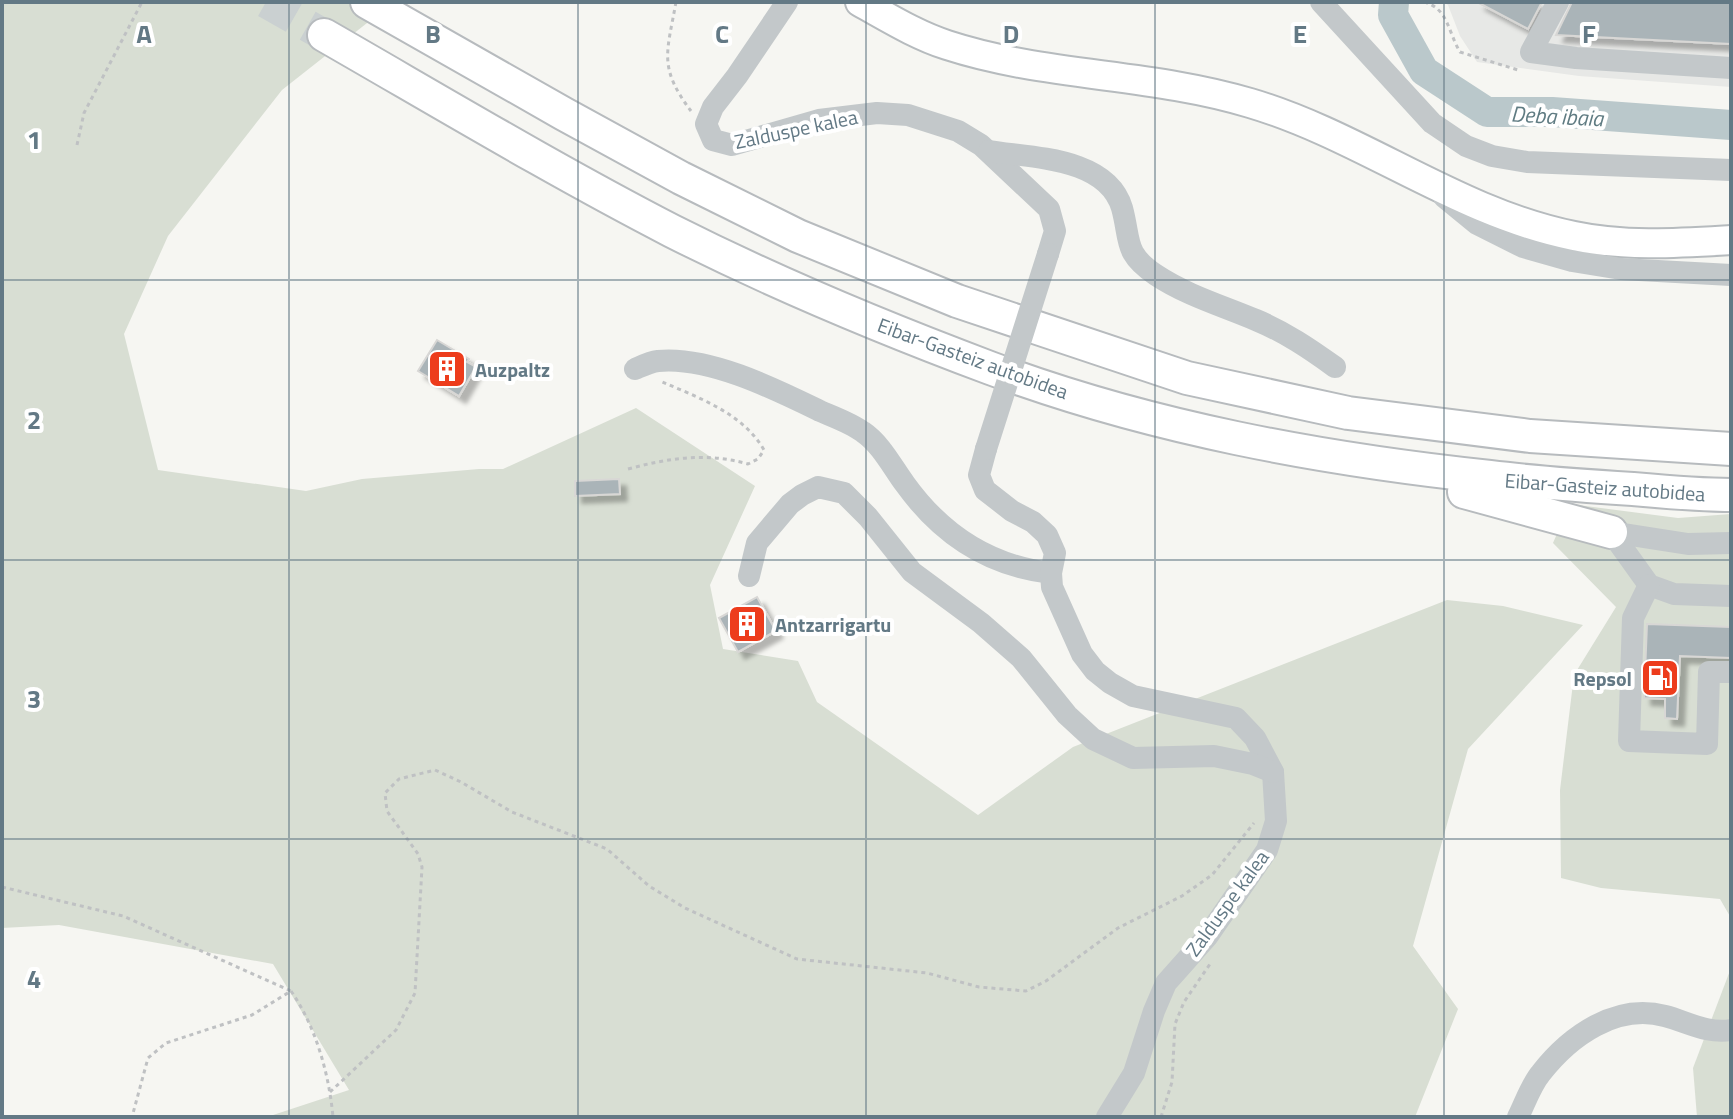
<svg xmlns="http://www.w3.org/2000/svg" width="1733" height="1119" viewBox="0 0 1733 1119" font-family="'Titillium Web',sans-serif">
<style>
.built{fill:#e7e8e6}
.green{fill:#d8ded3}
.lines{fill:none;stroke-linecap:round;stroke-linejoin:round}
.river{stroke:#bac8cb;stroke-width:30}
.building{fill:#aab4b8;stroke:#d8d7d5;stroke-width:2;filter:url(#shadow)}
.highway-tunnel{stroke:#cad0d1;stroke-width:32;stroke-dasharray:32 16;stroke-linecap:butt}
.major-casing{stroke:#b6bbbe;stroke-width:32}
.highway-casing{stroke:#b7bbbe;stroke-width:36}
.path{stroke:#bfc1c3;stroke-width:3;stroke-dasharray:4 4;stroke-linecap:butt}
.minor{stroke:#c3c8ca;stroke-width:22}
.major{stroke:#fff;stroke-width:28}
.highway{stroke:#fff;stroke-width:32}
.minor-bridge{stroke:#c3c8ca;stroke-width:22}
.grid{fill:none;stroke:#637985;stroke-width:2;stroke-opacity:0.55}
.labels{text-anchor:middle;dominant-baseline:central;stroke-width:8;stroke-linejoin:round;paint-order:stroke}
.street-label{font-size:20px;fill:#637985;stroke:#fff}
.poi-label{font-size:20px;font-weight:bold;fill:#637985;stroke:#fff;text-anchor:start}
.water-label{font-size:22px;font-style:italic;fill:#5f7b82;stroke:#fff}
.grid-label{font-size:26px;text-anchor:middle;font-weight:bold;fill:#637985;stroke:#fff;stroke-width:8;stroke-linejoin:round;paint-order:stroke}
</style>
<defs>
<filter id="shadow"><feDropShadow dx="7" dy="7" stdDeviation="2" flood-color="#0004"/></filter>
</defs>
<rect width="100%" height="100%" fill="#f6f6f2"/>
<!-- built -->
<polygon class="built" points="1443,2 1731,2 1731,87 1579,76 1477,62 1460,36 1448,5"/>
<!-- green -->
<g class="green">
<polygon points="2,2 383,2 381,12 282,90 168,236 124,334 158,470 306,491 362,479 479,469 503,469 636,408 755,486 710,585 723,649 798,661 817,702 978,815 1073,747 1447,600 1503,606 1583,625 1468,749 1413,946 1458,1009 1415,1117 267,1117 349,1090 273,964 59,925 2,928"/>
<polygon points="1570,504 1678,518 1731,514 1731,918 1720,899 1601,888 1561,878 1560,790 1574,675 1616,607 1553,543"/>
<polygon points="1731,968 1731,1117 1697,1117 1693,1068"/>
</g>
<g class="lines">
<!-- river -->
<polyline class="river" points="1394,2 1393,15 1424,71 1487,112 1552,112 1731,125"/>
</g>
<!-- building -->
<g class="building">
<polygon points="1477,2 1542,2 1528,29"/>
<polygon points="1572,2 1731,2 1731,44 1556,35"/>
<polygon points="437,340 469,359 467,362 476,367 459,396 418,371"/>
<polygon points="619,479 620,494 575,496 575,481"/>
<polygon points="757,597 776,631 738,652 719,618"/>
<polygon points="1647,624 1731,627 1731,658 1680,656 1677,719 1665,718 1665,699 1644,698"/>
</g>
<g class="lines">
<!-- highway-tunnel -->
<polyline class="highway-tunnel" points="266,2 324,35"/>
<defs>
<path id="major" d="M860,2C889,18 916,35 947,45C1045,77 1151,73 1250,103C1362,136 1458,213 1574,236C1625,247 1680,243 1731,240"/>
<g id="highway">
<polyline points="367,2 564,114 681,178 798,236 957,301 1187,378 1348,413 1530,436 1731,449"/>
<path d="M324,35C439,101 554,170 672,231C775,283 883,328 990,368C1151,428 1321,459 1490,477C1538,483 1585,486 1633,489C1666,492 1698,495 1731,495"/>
<polyline points="1464,492 1611,532"/>
</g>
</defs>
<!-- major casing -->
<use href="#major" class="major-casing"/>
<!-- highway casing -->
<use href="#highway" class="highway-casing"/>
<!-- path -->
<g class="path">
<path d="M676,2C667,53 658,67 691,111"/>
<path d="M1424,2C1448,8 1448,32 1460,52L1518,70"/>
<polyline points="77,145 84,113 142,2"/>
<path d="M628,469C669,458 706,452 748,464L758,459L764,450C743,413 697,397 660,381"/>
<polyline points="2,887 123,916 291,991 252,1015 166,1043 148,1058 132,1117"/>
<path d="M291,991C316,1027 329,1074 333,1117"/>
<polyline points="330,1092 396,1030 415,993 422,867 418,854 387,811 385,793 399,779 435,770 461,782 512,812 607,849 649,886 685,908 797,959 927,973 979,987 1026,991 1046,981 1118,928 1182,896 1212,875 1254,823"/>
<polyline points="41,1117 56,1117"/>
<polyline points="1161,1117 1172,1082 1175,1024 1184,1002 1210,964"/>
</g>
<!-- minor -->
<g class="minor">
<polyline points="787,2 737,76 713,107 706,124 713,140 732,145 819,120 877,113 908,115 958,131 981,145 1049,209 1055,231 1048,254"/>
<polyline points="1321,2 1432,123 1466,146 1492,156 1527,162 1731,170"/>
<polyline points="1558,2 1531,52 1576,58 1731,68"/>
<path d="M989,151C1032,158 1107,157 1122,208C1131,241 1123,253 1156,275C1186,295 1223,306 1256,320C1285,332 1310,349 1335,367"/>
<polyline points="1444,197 1477,224 1523,247 1572,261 1621,269 1731,275"/>
<path d="M635,369C642,366 650,362 658,361C709,356 775,389 820,411C834,417 851,423 863,432C881,444 893,468 905,484C941,534 988,566 1051,573"/>
<polyline points="986,449 979,475 985,490 1012,511 1033,522 1047,535 1055,553 1051,573 1052,587 1082,654 1095,671 1110,683 1133,696 1236,718 1255,738 1273,772 1276,821 1267,850 1207,937 1166,983 1154,1011 1134,1073 1107,1117"/>
<polyline points="1611,532 1649,585 1674,594 1731,596"/>
<polyline points="1611,532 1688,544 1731,543"/>
<polyline points="749,576 757,543 790,504 802,495 818,487 844,493 868,517 912,572 981,623 1021,658 1067,715 1093,739 1133,758 1214,756 1253,764 1273,772"/>
<polyline points="1649,585 1633,618 1629,741 1707,744 1709,672 1731,672"/>
<path d="M1518,1117C1525,1103 1531,1085 1541,1073C1570,1036 1616,1003 1665,1016C1688,1022 1707,1034 1731,1030"/>
</g>
<!-- major -->
<use href="#major" class="major"/>
<!-- highway -->
<use href="#highway" class="highway"/>
<!-- minor-bridge -->
<polyline class="minor-bridge" points="986,449 1048,254"/>
</g>
<!-- grid -->
<path class="grid" d="M289,2V1117M578,2V1117M866,2V1117M1155,2V1117M1444,2V1117M2,280H1731M2,560H1731M2,839H1731"/>
<!-- icons -->
<defs>
<symbol id="building-square" viewBox="-11 -11 22 22"><rect x="-9" y="-9" width="18" height="18" rx="4" fill="#ed3c1c" stroke="#fff"/><path d="M-4-6H4V6H1V3H-1V6H-4ZM-2.5-4.3h1.7v1.8h-1.7ZM.8-4.3h1.7v1.8H.8ZM-2.5-1h1.7V.8h-1.7ZM.8-1h1.7V.8H.8Z" fill="#fff"/></symbol>
<symbol id="fuel-square" viewBox="-11 -11 22 22"><rect x="-9" y="-9" width="18" height="18" rx="4" fill="#ed3c1c" stroke="#fff"/><path d="M-5.5-6h7V0h2V4h1.3V-2.5L3-4.5l.8-.8L6-3V5H2.5V1h-1V6h-7ZM-4.2-4.7v3.2H.2V-4.7Z" fill="#fff"/></symbol>
</defs>
<g fill-rule="evenodd">
<use href="#building-square" x="425" y="347" width="44" height="44"/>
<use href="#building-square" x="725" y="602" width="44" height="44"/>
<use href="#fuel-square" x="1638" y="656" width="44" height="44"/>
</g>
<g class="labels">
<!-- street labels -->
<g class="street-label">
<text transform="translate(796 129) rotate(-12)">Zalduspe kalea</text>
<text transform="translate(973 358) rotate(20)">Eibar-Gasteiz autobidea</text>
<text transform="translate(1605 487) rotate(4)">Eibar-Gasteiz autobidea</text>
<text transform="translate(1227 903) rotate(-54)">Zalduspe kalea</text>
</g>
<!-- poi labels -->
<g class="poi-label">
<text x="475" y="369">Auzpaltz</text>
<text x="775" y="624">Antzarrigartu</text>
<text x="1632" y="678" text-anchor="end">Repsol</text>
</g>
<!-- water labels -->
<g class="water-label">
<text transform="translate(1557 116) rotate(3)">Deba ibaia</text>
</g>
</g>
<g class="grid-label">
<text x="144" y="43">A</text>
<text x="433" y="43">B</text>
<text x="722" y="43">C</text>
<text x="1011" y="43">D</text>
<text x="1300" y="43">E</text>
<text x="1589" y="43">F</text>
<text x="34" y="149">1</text>
<text x="34" y="429">2</text>
<text x="34" y="708">3</text>
<text x="34" y="988">4</text>
</g>
<!-- border -->
<rect width="1733" height="1119" fill="none" stroke="#637985" stroke-width="8"/>
</svg>
